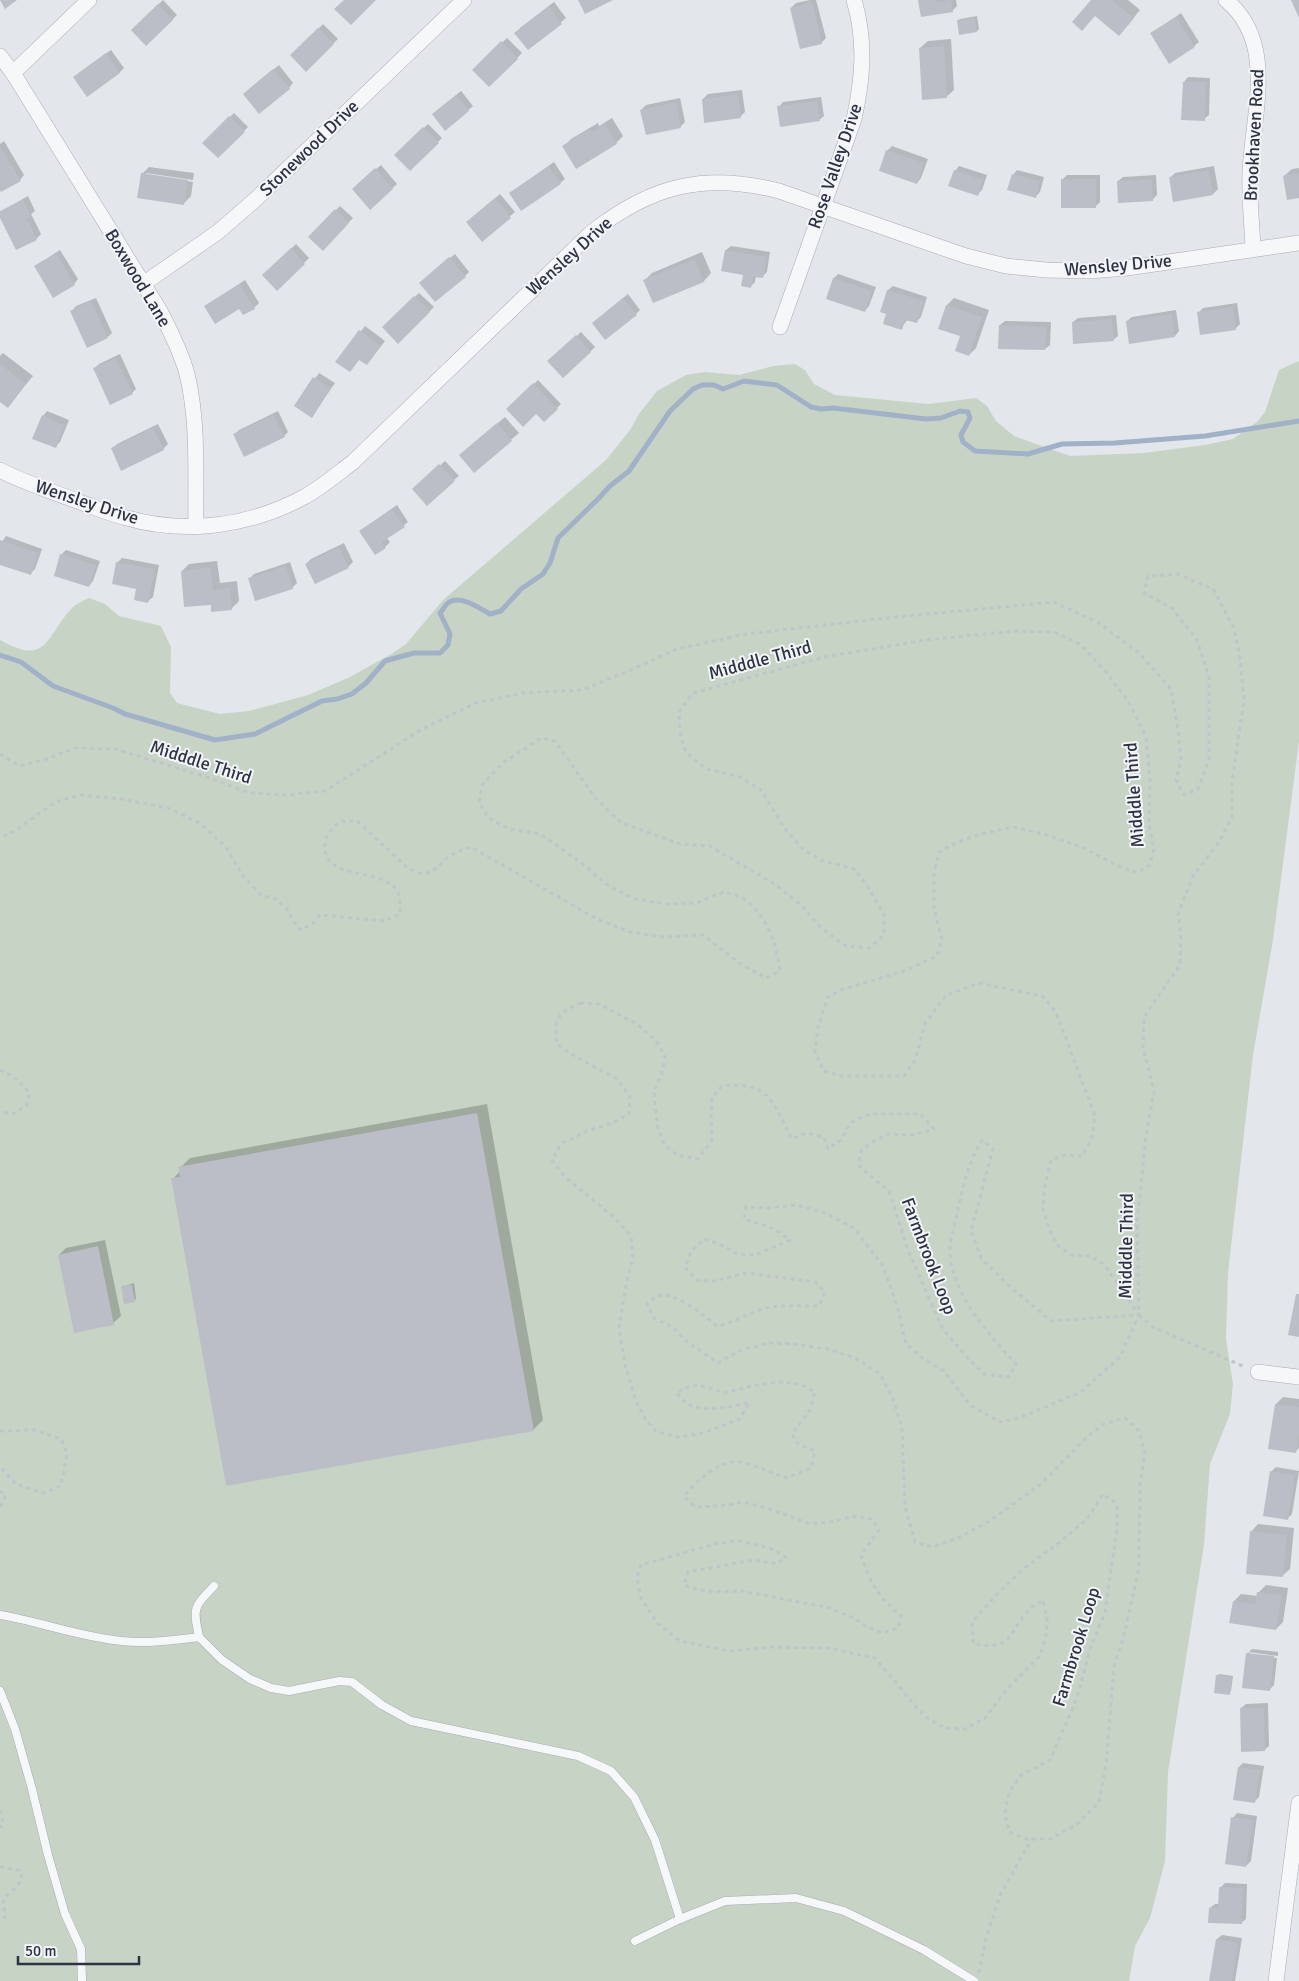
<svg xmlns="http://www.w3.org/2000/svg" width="1299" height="1981" viewBox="0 0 1299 1981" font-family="Signika,sans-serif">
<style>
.green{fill:#c7d4c5}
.shadow{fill:#0003}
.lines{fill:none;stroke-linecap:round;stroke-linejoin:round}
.stream{stroke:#a1b1c8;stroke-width:5}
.building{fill:#bbbec7}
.lane-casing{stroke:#a8acb5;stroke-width:9}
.street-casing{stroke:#a8acb5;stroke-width:16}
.path{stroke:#c1c4c9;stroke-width:3;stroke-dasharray:4 4;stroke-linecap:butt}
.lane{stroke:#f6f7f9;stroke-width:8}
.street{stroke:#f6f7f9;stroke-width:15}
.labels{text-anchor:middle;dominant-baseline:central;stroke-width:4;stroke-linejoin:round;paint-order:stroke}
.street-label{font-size:18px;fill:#2c3242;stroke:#f3f5f8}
</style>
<rect width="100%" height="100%" fill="#e3e6eb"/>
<!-- green -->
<path class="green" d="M1299,361V741L1273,940L1253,1055L1228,1273L1226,1339L1233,1384L1230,1414L1210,1464L1204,1545L1168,1772L1165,1861L1150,1918L1135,1946L1129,1981H0V640C48,667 45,637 72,608C76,604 83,601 89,598L105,604L119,616L161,626L171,647L170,693L177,703L220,714L249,711L308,695L350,677L393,653L406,644L443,600L606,460L630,430L639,414L657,391L686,375L705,372L739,375L773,366L795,364L805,370L814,384L835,395L929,404L976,398L987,406L996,421L1014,436L1070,456L1144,453L1205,445L1233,439L1257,422L1265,412L1279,370Z"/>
<!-- shadow -->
<g class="shadow">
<polygon points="163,0 177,15 146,45 132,30"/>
<polygon points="810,0 816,0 826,38 821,43 791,8 796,3"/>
<polygon points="919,0 956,0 957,6 952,11"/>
<polygon points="1093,0 1128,0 1140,10 1126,27"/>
<polygon points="554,2 566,18 528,49 520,28"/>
<polygon points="1181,13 1199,42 1194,46 1152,33"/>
<polygon points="977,16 979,29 977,31 958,21 960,19"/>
<polygon points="323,24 338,39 306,70 292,55"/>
<polygon points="507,38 522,53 489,86 473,70"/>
<polygon points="951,39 954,90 946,97 920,48 928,41"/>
<polygon points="111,50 124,68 119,73 79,73"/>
<polygon points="279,65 293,83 289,88 249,89"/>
<polygon points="1188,77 1210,78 1209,115 1204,119 1184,82"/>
<polygon points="742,90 745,112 740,117 703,99 708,94"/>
<polygon points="461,91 473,106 446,129 438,110"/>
<polygon points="821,97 824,116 819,120 779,107 783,102"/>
<polygon points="680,98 685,122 680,127 641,110 646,105"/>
<polygon points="234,113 248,127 218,157 204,143"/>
<polygon points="612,118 623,136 616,143 564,146 571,139 598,123 599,126"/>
<polygon points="428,124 442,138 410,169 396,155"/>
<polygon points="4,141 24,175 20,180 0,188 0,144"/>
<polygon points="892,146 928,159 921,178 917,183 887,151"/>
<polygon points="554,162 565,179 560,183 510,193"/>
<polygon points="381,165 397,184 370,208 358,184"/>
<polygon points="959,166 987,175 982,190 977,195 955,171"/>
<polygon points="1214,166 1218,189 1213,194 1174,200 1171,177 1175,173"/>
<polygon points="149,167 194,173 193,180 146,173 146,175 193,182 191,196 184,203 142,174"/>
<polygon points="1299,168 1299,196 1284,176 1292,169"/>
<polygon points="1017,170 1044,177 1040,192 1035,197 1013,175"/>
<polygon points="1067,175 1100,175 1100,202 1095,207 1063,179"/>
<polygon points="1156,175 1157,195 1152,200 1118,181 1123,177"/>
<polygon points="500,194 515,212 482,240 472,218"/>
<polygon points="28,196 35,211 31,214 41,234 36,239 16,248 0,212"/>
<polygon points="340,206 353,218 323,249 310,237"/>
<polygon points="296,244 309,258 277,289 264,275"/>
<polygon points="731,246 770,252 767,272 762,277 756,276 755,282 751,286 726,250"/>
<polygon points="60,250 78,279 74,284 35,266"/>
<polygon points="702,252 711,273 704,281 654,302 645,280 652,273"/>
<polygon points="455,254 469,272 465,276 425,278"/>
<polygon points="838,274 876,287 869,306 865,311 827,298 834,278"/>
<polygon points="245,280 259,303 254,308 205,306"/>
<polygon points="893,286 927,297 921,317 916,322 908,319 901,328 888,313 882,311 888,290"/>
<polygon points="419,293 434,307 398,342 384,327"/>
<polygon points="628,294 640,310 636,314 593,323"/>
<polygon points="96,298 112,333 108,337 72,311 76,306"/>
<polygon points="954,298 989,310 976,348 969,355 947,305"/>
<polygon points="1237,303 1240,324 1235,329 1198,313 1203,308"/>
<polygon points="1176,310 1179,331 1175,336 1127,321 1132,317"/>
<polygon points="1116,315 1118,336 1113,340 1073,322 1078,318"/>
<polygon points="1005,321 1051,322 1050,345 1045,349 1000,325"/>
<polygon points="365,326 385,341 371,359 367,364 360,359 337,362"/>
<polygon points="581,332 595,347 563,377 549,362"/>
<polygon points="3,353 33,376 8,406 0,400 0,356"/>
<polygon points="120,354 136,389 132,393 95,368 99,364"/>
<polygon points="319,373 335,383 312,416 296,406"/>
<polygon points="538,380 561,404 544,421 536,413 508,409"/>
<polygon points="47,411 69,420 60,442 55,447 43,416"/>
<polygon points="278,411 288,432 284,436 235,434 239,430"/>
<polygon points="505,417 519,433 474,471 460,455"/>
<polygon points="158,424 168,444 163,449 112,449 117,444"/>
<polygon points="445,461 459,476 454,480 418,485"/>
<polygon points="397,505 408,522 387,538 390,542 385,547 360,531"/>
<polygon points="6,536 42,549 35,569 30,574 0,563 0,545"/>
<polygon points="344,543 353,562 348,567 306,564 311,559"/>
<polygon points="66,550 100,561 93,581 89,586 61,555"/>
<polygon points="122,558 159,565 153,597 148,601 117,563"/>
<polygon points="217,561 220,583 237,581 239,601 232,608 212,603 182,571 189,564"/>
<polygon points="290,562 297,583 292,588 249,579 254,574"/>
<polygon points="487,1104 543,1420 533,1430 173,1179 180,1171 180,1168 190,1158"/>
<polygon points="105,1240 121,1316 113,1323 59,1255 66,1248"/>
<polygon points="134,1283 136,1299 134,1301 122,1287"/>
<polygon points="1283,1397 1299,1399 1299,1448 1295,1452 1276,1404"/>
<polygon points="1276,1467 1299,1471 1292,1514 1287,1519 1271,1472"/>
<polygon points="1258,1524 1294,1528 1290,1569 1282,1576 1251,1532"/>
<polygon points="1266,1585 1288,1588 1283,1622 1276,1629 1234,1601 1241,1594 1258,1596 1259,1592"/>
<polygon points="1252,1649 1278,1652 1278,1656 1249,1652 1249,1655 1277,1658 1274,1685 1269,1690 1247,1654"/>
<polygon points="1219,1674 1233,1676 1231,1691 1229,1693 1217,1676"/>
<polygon points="1268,1703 1269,1746 1264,1750 1241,1708 1246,1704"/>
<polygon points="1243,1763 1264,1766 1259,1797 1254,1802 1239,1767"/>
<polygon points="1237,1813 1257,1816 1251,1861 1246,1866 1233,1818"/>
<polygon points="1225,1883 1247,1884 1246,1919 1241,1923 1210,1908 1215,1904 1220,1904 1220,1888"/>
<polygon points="1222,1935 1242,1938 1235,1981 1210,1981 1217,1939"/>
</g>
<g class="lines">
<!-- stream -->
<path class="stream" d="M0,655L21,662L53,686L113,708L125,714L215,740L255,734L322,701L337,699L352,694L366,683L385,661L414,653H440L448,645L450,634L440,613C443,610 445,605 448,603C460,594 479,608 490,614L501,611L521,589L543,574L550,563L558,538L598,499L610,486L629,471L670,411L693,389L702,385H714L723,389L744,381L777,385L811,407L821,409L833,408L926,419L941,418L960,411L968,412L970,418L961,435L963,442L975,451L1028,454L1062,444L1115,443L1205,436L1299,421"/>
</g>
<!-- building -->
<g class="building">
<polygon points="0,0 17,0 5,9"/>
<polygon points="344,0 376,0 351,25 334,9"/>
<polygon points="578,0 613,0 585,14"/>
<polygon points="918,0 937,0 937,2 951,0 953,12 921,17"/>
<polygon points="1091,0 1112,0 1134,18 1119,36 1095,16 1082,31 1072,22"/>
<polygon points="1291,0 1299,0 1299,18"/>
<polygon points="812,2 822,44 800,49 790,8"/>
<polygon points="158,4 173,20 146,46 131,30"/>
<polygon points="549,6 562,24 528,50 514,33"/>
<polygon points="1176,17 1195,47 1169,64 1150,33"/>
<polygon points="975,18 977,32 959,35 957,20"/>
<polygon points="318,28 334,44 306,72 290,55"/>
<polygon points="501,41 518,59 489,87 472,70"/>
<polygon points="944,46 947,98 922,100 919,48"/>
<polygon points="106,53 120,73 87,97 73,77"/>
<polygon points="273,69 290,89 259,114 243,94"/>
<polygon points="1183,82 1206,82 1205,121 1181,120"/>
<polygon points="738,94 741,118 704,123 702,99"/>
<polygon points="456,95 469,111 445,131 432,114"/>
<polygon points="817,101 820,121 780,127 777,106"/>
<polygon points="676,102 681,128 646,135 640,110"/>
<polygon points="229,116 245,132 218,158 202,143"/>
<polygon points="604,124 617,144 576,169 562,146 590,129 592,132"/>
<polygon points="423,127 439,143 410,171 394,155"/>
<polygon points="0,146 21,181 1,192 0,190"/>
<polygon points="886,150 924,163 917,184 879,171"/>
<polygon points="549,166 561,184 521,211 509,193"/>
<polygon points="375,168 393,189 370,210 352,189"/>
<polygon points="954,170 983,180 978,196 948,186"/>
<polygon points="1209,170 1213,195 1173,202 1169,177"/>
<polygon points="141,173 188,180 184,205 137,198"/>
<polygon points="1299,173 1299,198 1287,200 1283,176"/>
<polygon points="1012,174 1040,181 1036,198 1007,190"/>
<rect x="1061" y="179" width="35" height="29"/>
<polygon points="1152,179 1153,201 1118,203 1117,181"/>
<polygon points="495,198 511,218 482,242 466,222"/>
<polygon points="23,200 31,216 27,218 37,240 16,250 0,218 0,211"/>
<polygon points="335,209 349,223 323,251 308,237"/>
<polygon points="291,248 305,264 277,291 262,275"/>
<polygon points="725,250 766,257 763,278 753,277 751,288 741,286 743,275 721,271"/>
<polygon points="56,253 75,285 53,298 34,266"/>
<polygon points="449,257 466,277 435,302 419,283"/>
<polygon points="695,259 704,282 653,303 643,280"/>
<polygon points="833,278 872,291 865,312 826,299"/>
<polygon points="240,284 255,309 243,315 239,309 215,324 204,306"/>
<polygon points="887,290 924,301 917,323 905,320 902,330 883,324 886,314 880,312"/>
<polygon points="414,296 430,312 398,344 382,327"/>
<polygon points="623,298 637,315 605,340 592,323"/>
<polygon points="91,301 108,338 87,348 70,311"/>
<polygon points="946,305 982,317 969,356 955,351 960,336 938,329"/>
<polygon points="1233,307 1236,330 1200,335 1197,312"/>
<polygon points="1172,314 1175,337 1129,344 1126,321"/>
<polygon points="1112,319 1114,341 1073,344 1072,322"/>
<polygon points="999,325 1047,327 1045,350 998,349"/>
<polygon points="359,330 381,346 367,365 359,360 350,372 335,362"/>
<polygon points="576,335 591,352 563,378 547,361"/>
<polygon points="116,358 133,394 110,405 93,368"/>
<polygon points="0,364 26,384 8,408 0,402"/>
<polygon points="313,377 331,388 312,418 294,406"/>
<polygon points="533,383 558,409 544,422 536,414 523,427 506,409"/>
<polygon points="42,415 65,425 56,448 32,439"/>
<polygon points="273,415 285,437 244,457 233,434"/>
<polygon points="497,423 512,441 474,473 459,455"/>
<polygon points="153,428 164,450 121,471 111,448"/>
<polygon points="439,464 455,481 427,506 412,489"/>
<polygon points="392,509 405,527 382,542 386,548 375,555 359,531"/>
<polygon points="0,540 38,553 31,575 0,565"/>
<polygon points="339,547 349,568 315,584 305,564"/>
<polygon points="60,554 96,565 89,587 54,576"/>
<polygon points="116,562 155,569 148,603 134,600 136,589 112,584"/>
<polygon points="286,566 293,589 255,601 248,578"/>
<polygon points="210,567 213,590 230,588 232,610 211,612 211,605 184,607 181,571"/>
<polygon points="477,1113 534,1431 226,1486 171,1178 180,1177 178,1167"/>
<polygon points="98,1246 114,1325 74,1333 58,1255"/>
<polygon points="132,1285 135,1302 124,1304 121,1286"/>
<polygon points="1296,1294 1299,1294 1299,1337 1288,1335"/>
<polygon points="1275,1404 1299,1407 1299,1432 1296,1453 1268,1449"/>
<polygon points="1270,1471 1295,1475 1288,1520 1263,1516"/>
<polygon points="1250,1531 1287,1535 1283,1577 1246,1574"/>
<polygon points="1257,1592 1282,1595 1276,1630 1229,1623 1233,1601 1255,1604"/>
<polygon points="1246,1653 1274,1656 1270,1691 1242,1688"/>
<polygon points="1216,1675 1232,1677 1230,1695 1214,1693"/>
<polygon points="1240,1708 1264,1708 1265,1751 1241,1752"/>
<polygon points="1238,1767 1260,1770 1255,1803 1233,1800"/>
<polygon points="1231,1817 1253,1820 1246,1867 1225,1864"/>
<polygon points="1219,1887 1243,1888 1242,1924 1208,1923 1209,1908 1218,1908"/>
<polygon points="1216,1939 1238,1943 1232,1981 1209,1981"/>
</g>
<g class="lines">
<defs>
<g id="lane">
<path d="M0,1615C41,1622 80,1637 122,1641C147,1644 174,1640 199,1637L222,1660L250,1679L271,1688L289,1691L339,1681L352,1682L382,1705L411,1721L578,1756L611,1771L634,1797L655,1840L680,1919"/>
<path d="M199,1637C193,1607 193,1608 214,1586"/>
<polyline points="0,1691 15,1729 32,1789 48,1855 65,1914 81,1949 82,1981"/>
<polyline points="635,1941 680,1919 725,1901 796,1898 844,1911 924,1950 974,1981"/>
</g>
<g id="street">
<path d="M1226,0C1278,43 1252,116 1250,173C1249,198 1252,224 1253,249"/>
<path d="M0,56L13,73L160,311C171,332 181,352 187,374C199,423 195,477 196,527"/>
<polyline points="13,73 89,0"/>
<polyline points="143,284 218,232 256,199 464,0"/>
<path d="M780,327L854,119C863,78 866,41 854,0"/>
<path d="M0,470C25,483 51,491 77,501C94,507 110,514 127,518C187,535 250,526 304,497C321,488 337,474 353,462L592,232C652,185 705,172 779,191L966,256L1006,266L1046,270L1089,271L1127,268L1299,243"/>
<polyline points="1258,1372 1299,1377"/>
<polyline points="1276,1981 1299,1803"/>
</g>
</defs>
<!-- lane casing -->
<use href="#lane" class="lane-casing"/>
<!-- street casing -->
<use href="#street" class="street-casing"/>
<!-- path -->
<g class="path">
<path d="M0,754L20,766L44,760L75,748L115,749L210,778L249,793L287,795L325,791L422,729L476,703L522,693L582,690L633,669L677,649L746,634L906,616L1054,602L1099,623L1139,653L1171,689L1178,730L1181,760L1176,780L1184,795L1198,789L1209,759V677L1197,640L1172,608L1144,593L1148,576L1177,574L1213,589L1234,628L1240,658L1244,699L1232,782V817L1219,842L1193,876L1178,914L1181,935L1180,965L1144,1017L1143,1047L1154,1092L1146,1136L1137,1223L1139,1315L1105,1265L1090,1256L1071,1255L1058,1246L1049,1229L1043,1209L1045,1184L1051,1160L1065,1155L1082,1156L1092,1138L1095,1116L1056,1012L1042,996L979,983L946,995L925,1024L915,1060L904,1076H841L824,1071L815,1052L818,1027L828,997L841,990L904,971L937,956L942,939L934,909V874L939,852L958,842L981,834L1013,827L1044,834L1084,848L1116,865L1137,873L1150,865L1154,849L1149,825L1150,780L1146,737L1128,701L1106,672L1081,645L1054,632L1015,631L925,640L824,657L693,693L679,712L680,733L686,753L707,769L740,777L760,789L787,832L803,849L821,860L854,869L868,887L884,915V935L869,948L846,946L821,928L802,906L776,885L710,846L680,844L622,823L596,799L555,741L541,738L503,763L492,774L482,785L479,803L489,818L509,829L540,834L575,858L609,886L635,899L666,904L696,903L724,892C731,894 741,896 747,901C769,920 776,943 780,971L766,978L742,965L703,935L664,937L630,932L597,919L471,847C463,850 452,853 446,859C432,872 427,879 408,868L357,821H341C331,829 323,836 325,849C327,879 376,868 395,888C401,894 400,905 400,914L385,921L320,915L313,923L301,930L293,921L287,909L276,899L261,895L243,876L226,847L201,824L168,808L121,799L79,795L55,802L9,835L0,836"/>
<path d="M580,1003L599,1004L637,1024L655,1040L665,1056L662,1073L654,1091L657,1125L664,1144L677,1155L698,1159L712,1140L711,1117L712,1098L722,1086C772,1082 771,1101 792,1139L806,1133L824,1137L828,1149L841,1140L850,1123L870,1114H920L934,1129L912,1135L889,1134L872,1142L861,1151L859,1160L860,1167L889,1191L908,1250L942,1328L963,1353L984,1374L1009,1377L1016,1364C989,1335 950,1292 950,1250C950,1237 956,1221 958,1208C964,1183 969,1162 982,1140L993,1149L971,1231L981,1258L1007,1284L1051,1321L1139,1315L1120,1357L1081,1392L1019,1418L1000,1422L970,1405L944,1371L922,1358L906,1344L898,1309L883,1266L854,1228L825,1213L797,1205L768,1208L746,1207L744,1219C762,1224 776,1228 790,1240L755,1255L737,1254L719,1244L704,1239L691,1252L685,1267L696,1280L714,1281L746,1273L815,1282L825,1292L819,1306C800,1306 781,1304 762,1309C747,1314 733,1323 717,1326C705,1316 673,1289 657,1296C654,1298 650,1301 647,1304L654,1318L673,1327L686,1341L718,1363L741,1350L770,1343L794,1344L828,1349L855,1358L880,1374L893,1399L902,1428L905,1507L915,1542L933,1547L958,1538L988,1522L1041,1484L1086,1438L1104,1424L1125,1418L1139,1431L1145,1453L1140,1484L1139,1567L1125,1632L1114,1666L1106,1765L1099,1802L1076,1825L1050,1839H1027L1009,1832L1005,1813L1009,1793L1020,1776L1050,1760L1077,1698L1090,1649L1105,1612L1117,1528V1504L1103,1494L1087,1519L1061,1541L1026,1567L1000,1591L972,1622L973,1643C1012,1654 1009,1630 1030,1609C1033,1606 1039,1603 1043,1600L1047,1618L1046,1636L1040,1656L1006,1690L986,1717L966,1729L945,1728L924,1716L875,1658L828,1648L773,1647L730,1651L680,1641L658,1624L641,1598L637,1578L641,1565L718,1543L739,1541L770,1548L786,1557L777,1564L754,1560L688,1572L684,1585L699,1590L717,1592L742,1591L830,1608L856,1619L867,1627L883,1633L898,1628L901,1616C880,1599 869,1582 861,1555L879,1530L872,1519L854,1516L836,1521L810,1524L767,1508L743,1502L720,1506L695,1507L684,1496C697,1480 722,1457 744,1463C758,1466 772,1473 786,1478L811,1468L815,1451L798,1444L792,1434L810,1410L815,1392L800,1384L779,1382L751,1386L724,1393L708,1387L692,1385L676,1393C680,1396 684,1402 688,1404C706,1413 731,1407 749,1402L740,1419L703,1433L678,1437L657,1432L646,1421L635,1399L626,1368L619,1330L625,1289L633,1257L631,1236L615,1218L565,1177L552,1160L561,1144L587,1131L610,1124L629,1114L630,1097L617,1079L573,1055L557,1044C553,1019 557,1014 580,1003Z"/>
<polyline points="0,1070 13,1076 30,1093 26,1106 12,1114 0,1111"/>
<polyline points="1139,1315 1153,1327 1245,1367"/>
<polyline points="0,1431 34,1430 61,1439 67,1453 61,1486 43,1493 16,1484 0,1467"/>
<polyline points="0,1491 6,1495 0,1508"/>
<polyline points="0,1810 3,1823 0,1828"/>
<path d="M0,1867L19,1870L22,1877C17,1892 6,1892 4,1900C3,1904 5,1912 5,1917L0,1921"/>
<polyline points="979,1973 986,1938 1001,1893 1032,1839"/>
</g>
<!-- lane -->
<use href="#lane" class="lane"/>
<!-- street -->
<use href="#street" class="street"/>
</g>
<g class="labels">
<!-- street labels -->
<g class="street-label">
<text transform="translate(1254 135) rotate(-87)">Brookhaven Road</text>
<text transform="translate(309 148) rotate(-44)">Stonewood Drive</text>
<text transform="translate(835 166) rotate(-71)">Rose Valley Drive</text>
<text transform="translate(569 256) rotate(-42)">Wensley Drive</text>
<text transform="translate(1118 265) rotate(-5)">Wensley Drive</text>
<text transform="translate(138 278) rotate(59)">Boxwood Lane</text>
<text transform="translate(87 502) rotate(18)">Wensley Drive</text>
<text transform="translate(760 660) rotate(-15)">Midddle Third</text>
<text transform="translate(201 762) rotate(18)">Midddle Third</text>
<text transform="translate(1134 795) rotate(-94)">Midddle Third</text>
<text transform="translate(1126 1246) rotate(-89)">Midddle Third</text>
<text transform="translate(929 1256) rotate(69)">Farmbrook Loop</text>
<text transform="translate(1076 1647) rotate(-73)">Farmbrook Loop</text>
</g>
</g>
<!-- scale -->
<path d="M18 1956v8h121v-8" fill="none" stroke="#2c3242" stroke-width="2.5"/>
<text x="25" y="1956" font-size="15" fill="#2c3242" stroke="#f3f5f8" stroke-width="4" paint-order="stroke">50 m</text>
</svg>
